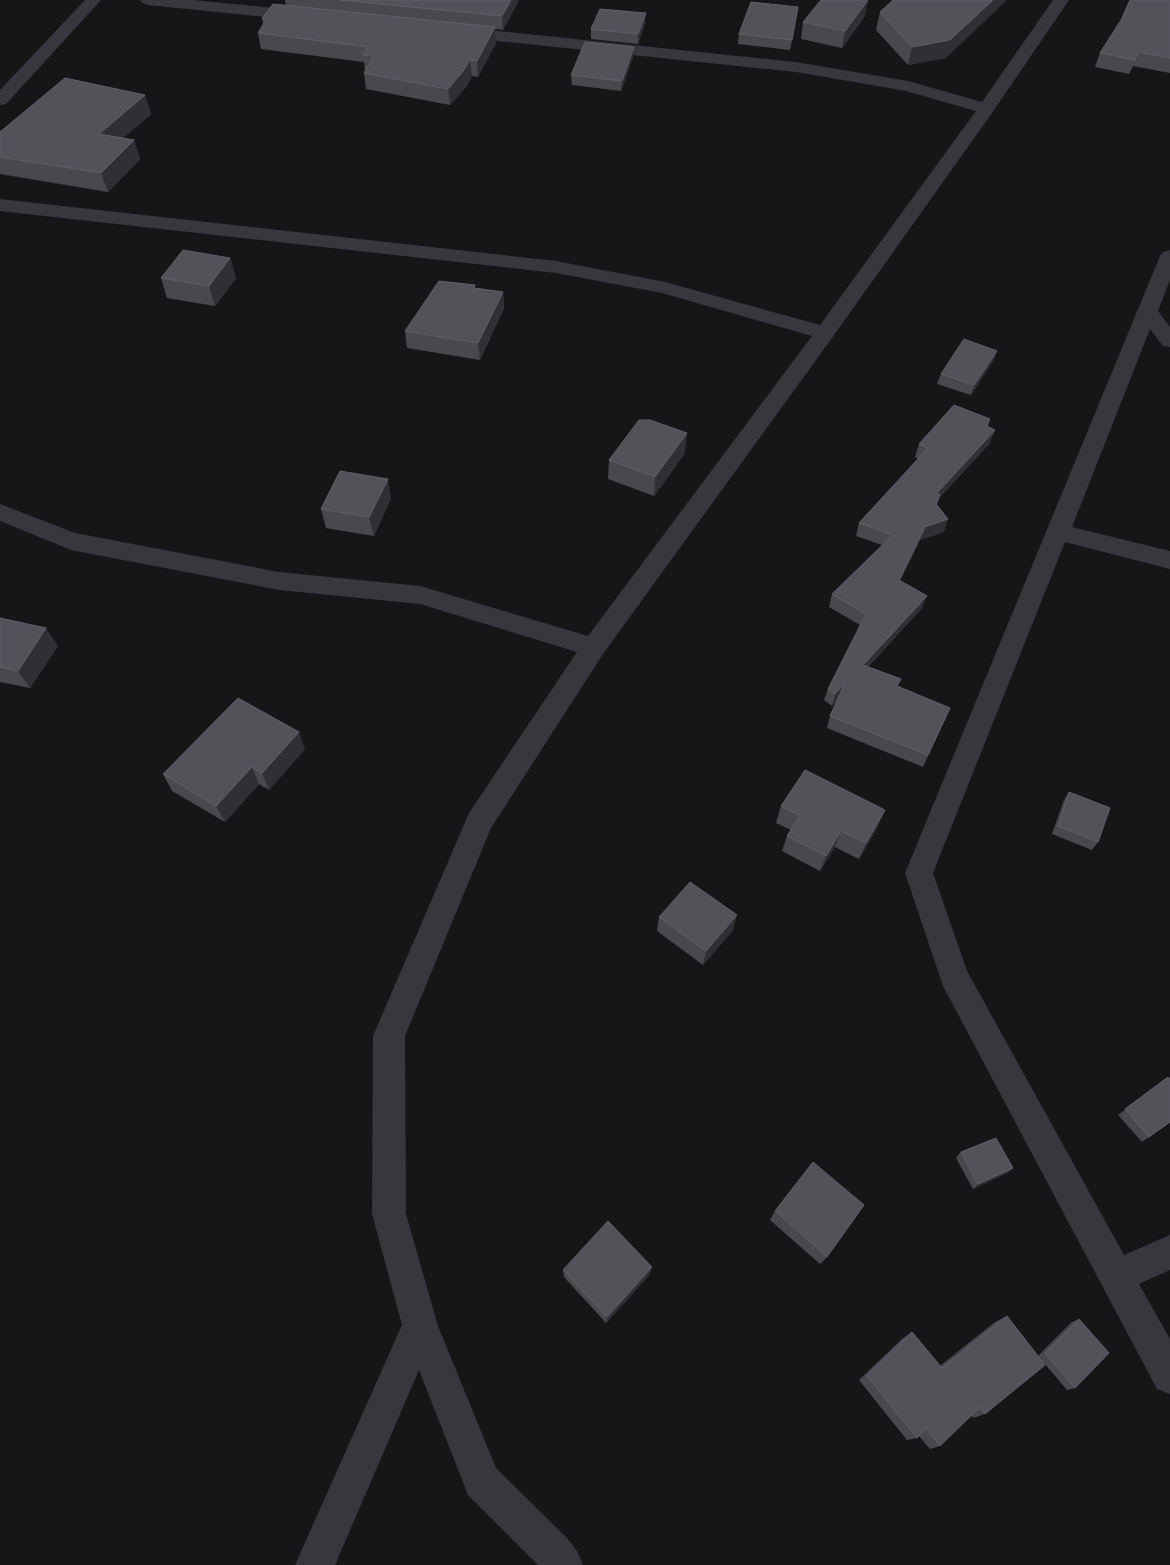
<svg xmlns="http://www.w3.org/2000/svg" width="1170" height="1565" viewBox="0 0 1170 1565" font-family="Roboto,sans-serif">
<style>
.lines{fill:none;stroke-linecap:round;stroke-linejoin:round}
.minor{fill:#37383d;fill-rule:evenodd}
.wall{fill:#47494d}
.shaded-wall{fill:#2f3033}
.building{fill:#525359;stroke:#5f6168}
</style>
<rect width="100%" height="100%" fill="#161618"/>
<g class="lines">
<!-- minor -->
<g class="minor">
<polygon points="85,0 101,0 6,104 0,105 0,90"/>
<polygon points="140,0 193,0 305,11 310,13 313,16 310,19 305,21 148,5 143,3"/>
<polygon points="1053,0 1069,0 992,113 832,338 603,654 491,828 405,1036 406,1214 438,1326 496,1468 568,1539 577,1551 583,1565 538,1565 468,1495 419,1370 335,1565 295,1565 402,1325 372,1214 373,1036 469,813 577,652 420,604 279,590 71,550 0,521 0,504 75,533 279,572 420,586 588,636 812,336 662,293 556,273 0,211 0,199 556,261 665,282 820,325 976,111 906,91 796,72 459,37 453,35 451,32 453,29 459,27 796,62 908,81 982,102"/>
<polygon points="1170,250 1170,280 1158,311 1170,327 1170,347 1163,346 1150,329 1072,527 1170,551 1170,569 1065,542 933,873 967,971 1124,1255 1170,1235 1170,1270 1139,1284 1170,1339 1170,1394 1157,1389 943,986 905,873 1160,256 1163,252"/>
</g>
</g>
<!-- wall -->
<g class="wall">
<polygon points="285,0 519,0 503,30 495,29 496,43 478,77 472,76 466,87 450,105 366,89 364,73 365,70 364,62 261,49 258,33 263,24 262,18 286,6"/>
<polygon points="1170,0 1170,73 1133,66 1129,74 1095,67 1100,53"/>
<polygon points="798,7 790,50 738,44 739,34"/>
<polygon points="880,12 946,58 908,65 876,30"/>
<polygon points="865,16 842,48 801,39 803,22"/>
<polygon points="645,23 638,44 591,39 591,29"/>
<polygon points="633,57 621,91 572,85 571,75"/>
<polygon points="145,95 151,114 123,138 134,140 140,159 108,192 0,174 0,132"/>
<polygon points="230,258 236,278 215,306 167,298 161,278"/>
<polygon points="475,288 503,292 504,308 480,360 407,348 405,331"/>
<polygon points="997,351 993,361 971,395 937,384 941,374"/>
<polygon points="990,419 988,427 990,443 939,498 937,505 944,532 920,540 900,581 922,608 868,667 898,687 950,708 923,767 827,728 830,716 838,699 832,706 824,700 828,689 860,625 829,607 832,594 882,545 856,536 859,523 918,459 915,457 919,444"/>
<polygon points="685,453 654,496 608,479 609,460"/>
<polygon points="391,498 374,536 326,528 321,509"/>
<polygon points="0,618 58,646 30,688 0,682"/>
<polygon points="305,749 269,790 259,784 225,822 172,791 163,774"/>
<polygon points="1069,792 1098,842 1092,850 1052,834 1064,800"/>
<polygon points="781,806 878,826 859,859 835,847 820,871 782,851 787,836 791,830 776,823"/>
<polygon points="659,917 733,930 703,965 657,931"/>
<polygon points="1168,1077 1170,1122 1142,1142 1118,1115"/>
<polygon points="961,1152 1013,1168 1007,1173 973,1189 956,1158"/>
<polygon points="775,1211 827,1257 820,1264 770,1220"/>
<polygon points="563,1270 650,1274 606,1323 564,1277"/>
<polygon points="1007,1316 985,1414 973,1418 971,1415 940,1446 930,1449 919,1436 917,1438 907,1440 859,1380 903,1338 912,1332 940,1366 995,1322"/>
<polygon points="1079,1319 1075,1388 1067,1390 1038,1356 1072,1322"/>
</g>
<!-- shaded-wall -->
<g class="shaded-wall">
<polygon points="511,0 519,0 503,30 502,16"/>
<polygon points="868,0 865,16 842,48 845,31"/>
<polygon points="993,0 1007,0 946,58 908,65 912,47"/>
<polygon points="646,13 645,23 638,44 638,34"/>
<polygon points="495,27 496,43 478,77 477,61"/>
<polygon points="634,47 633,57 621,91 622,81"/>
<polygon points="470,60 472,76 466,87 450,105 448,89"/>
<polygon points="145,95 151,114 106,153 99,134"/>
<polygon points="134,140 140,159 108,192 101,173"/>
<polygon points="230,258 236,278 215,306 209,286"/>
<polygon points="503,292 504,308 480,360 478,343"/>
<polygon points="997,351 993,361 971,395 974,385"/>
<polygon points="995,430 990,443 939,498 936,508 937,493"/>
<polygon points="687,433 685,453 654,496 655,477"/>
<polygon points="388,479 391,498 374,536 369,517"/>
<polygon points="948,519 944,532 920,540 894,592 899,580 925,527"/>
<polygon points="927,596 922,608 859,676 863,665"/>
<polygon points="46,628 58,646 30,688 18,671"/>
<polygon points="845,683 842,695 832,706 835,694"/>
<polygon points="299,732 305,749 269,790 262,773"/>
<polygon points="252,767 259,784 225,822 216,806"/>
<polygon points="885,810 878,826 859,859 866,843"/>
<polygon points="841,831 835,847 820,871 826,856"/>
<polygon points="737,915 733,930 703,965 706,951"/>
<polygon points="1013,1168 1007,1173 973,1189 978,1184"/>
<polygon points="652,1267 650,1274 606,1323 607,1317"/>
</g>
<!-- building -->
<g class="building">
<polygon points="340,0 511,0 502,16"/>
<polygon points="821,0 868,0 845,31 803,22"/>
<polygon points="893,0 993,0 950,40 912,47 880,12"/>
<polygon points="1130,0 1170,0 1170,58 1138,52 1135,60 1100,53 1121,20"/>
<polygon points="751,2 798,7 792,40 739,34"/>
<polygon points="273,4 495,27 477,61 470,60 464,70 448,89 364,73 373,56 363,55 368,47 258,33 266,20 262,18"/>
<polygon points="600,9 646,13 638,34 591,29"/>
<polygon points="585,42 634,47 622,81 571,75"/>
<polygon points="65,78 145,95 99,134 134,140 101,173 0,157 0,132"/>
<polygon points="183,250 230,258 209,286 161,278"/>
<polygon points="439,281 475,285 474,288 503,292 478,343 405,331"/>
<polygon points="964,339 997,351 974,385 941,374"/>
<polygon points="954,405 990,419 986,426 995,430 937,493 940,495 936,504 948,519 925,527 899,580 927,596 863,665 901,679 897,686 950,708 928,755 830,716 845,683 835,694 828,689 866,614 832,594 893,535 859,523 928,448 919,444"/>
<polygon points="639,420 650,420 687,433 655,477 609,460"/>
<polygon points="340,471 388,479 369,517 321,509"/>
<polygon points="0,618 46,628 18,671 0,667"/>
<polygon points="238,698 299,732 262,773 252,767 216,806 163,774"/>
<polygon points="805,770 885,810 866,843 841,831 826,856 787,836 800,816 781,806"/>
<polygon points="1069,792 1110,808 1098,842 1058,826"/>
<polygon points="690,882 737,915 706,951 659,917"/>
<polygon points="1168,1077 1170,1079 1170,1122 1149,1137 1125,1109"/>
<polygon points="996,1138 1013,1168 978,1184 961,1152"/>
<polygon points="813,1162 864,1205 827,1257 775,1211"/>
<polygon points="608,1221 652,1267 607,1317 563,1270"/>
<polygon points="1007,1316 1045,1365 985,1414 980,1407 940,1446 926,1428 917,1438 867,1376 912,1332 942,1368"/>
<polygon points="1079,1319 1109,1353 1075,1388 1045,1353"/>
</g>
</svg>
